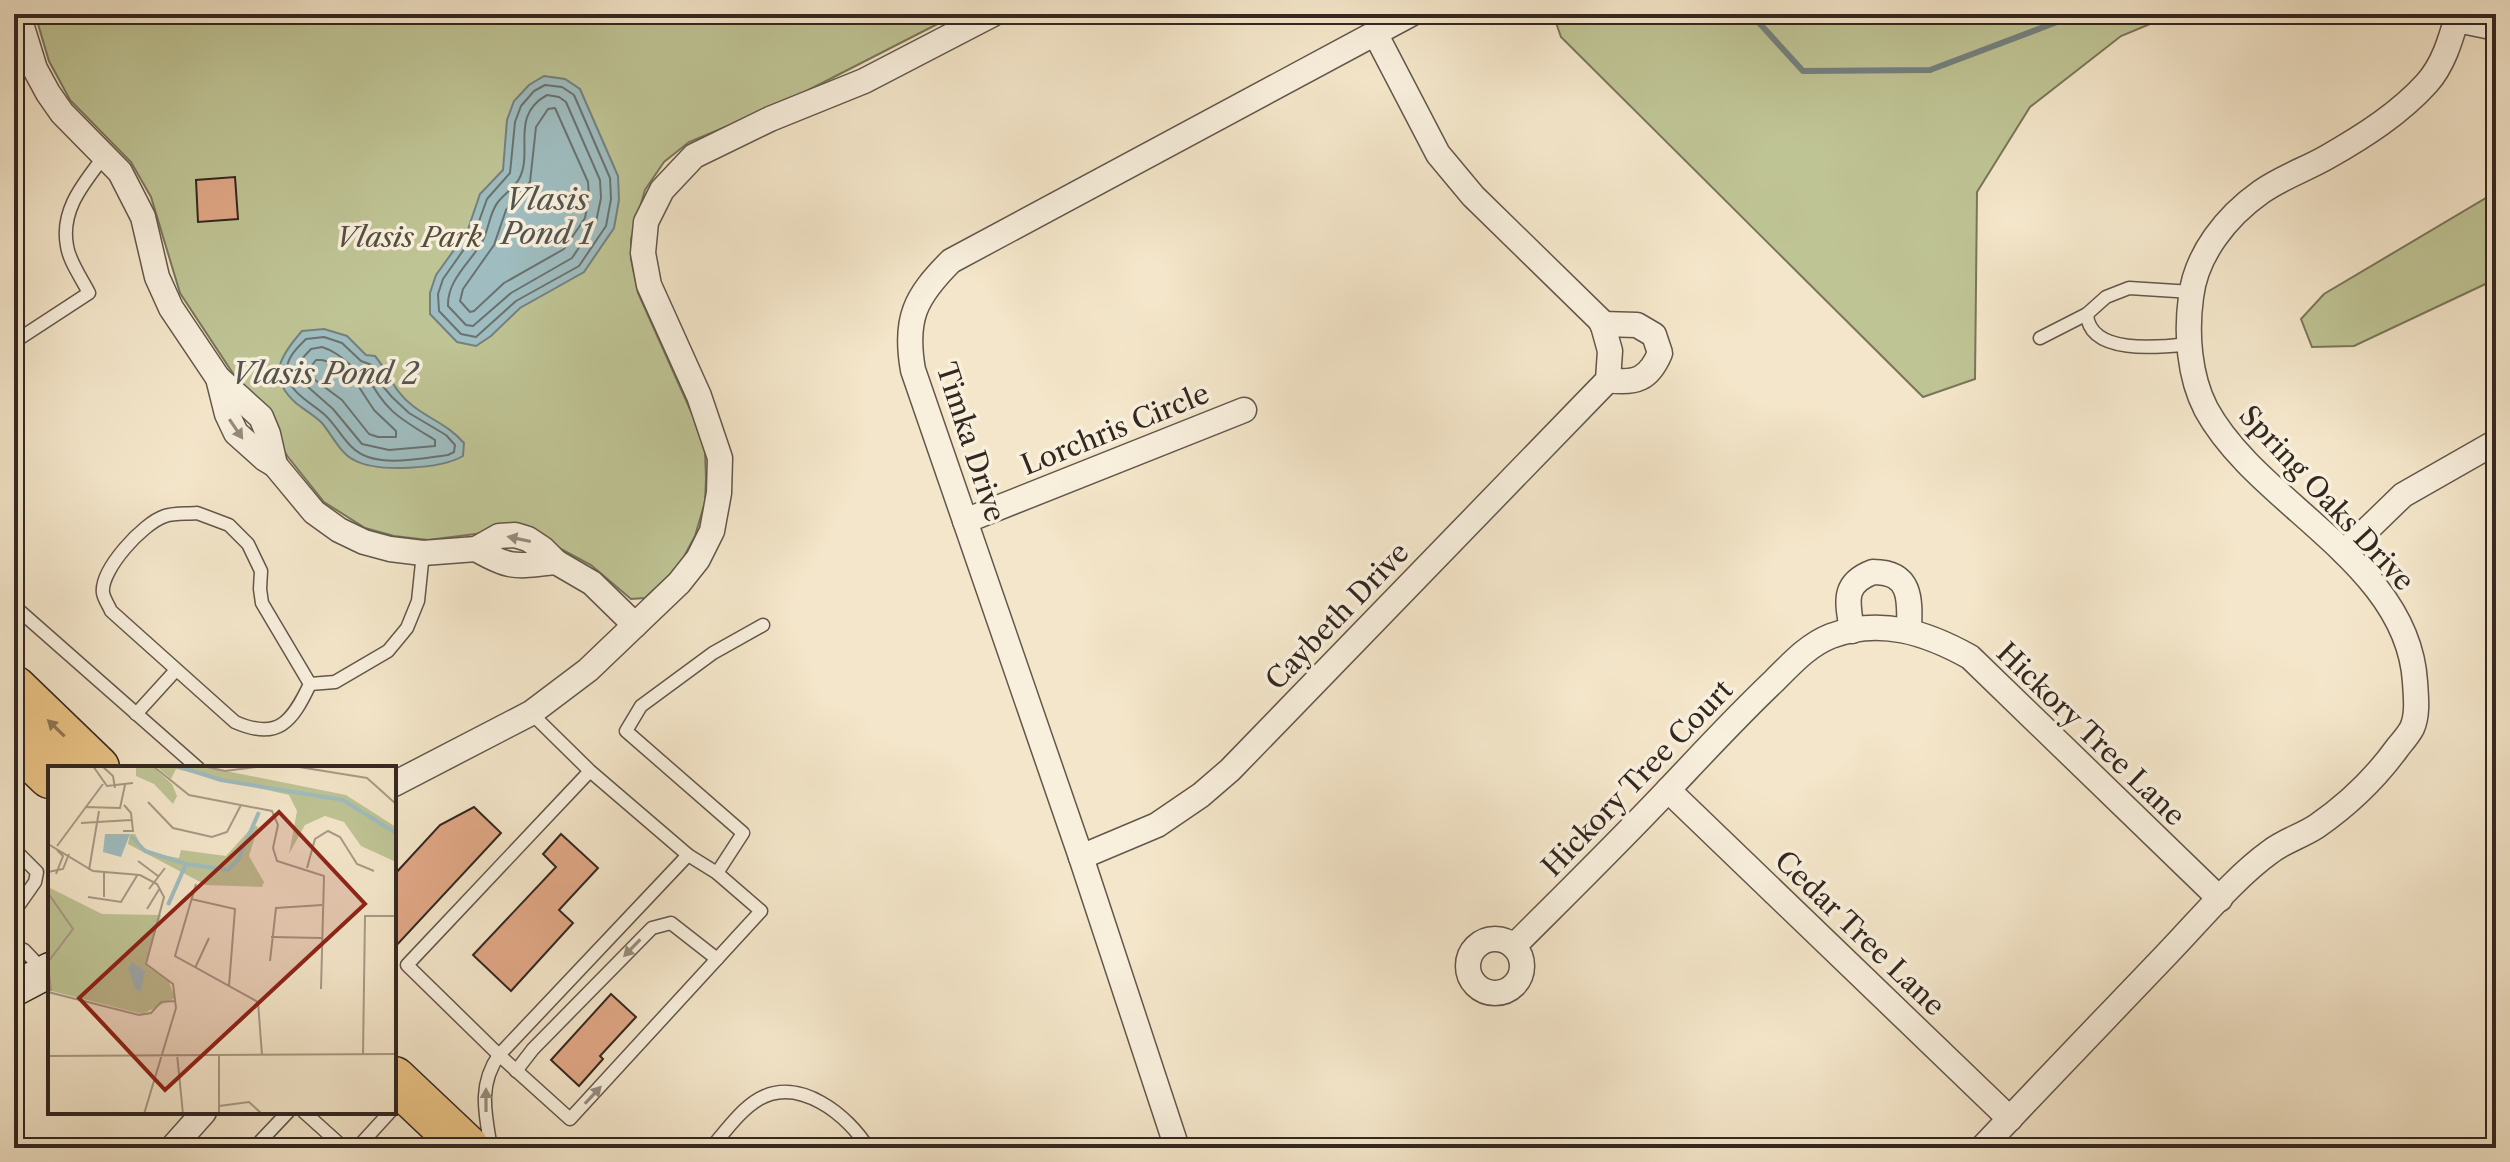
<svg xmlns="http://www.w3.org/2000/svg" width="2510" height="1162" viewBox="0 0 2510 1162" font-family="'Libre Caslon Text',serif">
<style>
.green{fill:#bfc495;stroke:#79765a;stroke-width:2}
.water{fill:#9fbdc0;stroke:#748180;stroke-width:2}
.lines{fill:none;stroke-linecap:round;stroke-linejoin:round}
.shore{stroke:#697270;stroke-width:2}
.stream{stroke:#748180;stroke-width:6}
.building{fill:#e1a786;stroke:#332720;stroke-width:2}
.lane-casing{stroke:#63574a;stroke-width:15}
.street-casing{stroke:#63574a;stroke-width:27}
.secondary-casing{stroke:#332720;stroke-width:37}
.highway-casing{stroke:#332720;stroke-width:47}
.lane{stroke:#f8efdd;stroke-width:12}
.street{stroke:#f8efdd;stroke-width:24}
.secondary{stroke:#f8efdd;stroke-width:34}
.highway{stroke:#eac385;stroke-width:44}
.oneway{fill:#968b7e}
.oneway2{fill:#8e7552}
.labels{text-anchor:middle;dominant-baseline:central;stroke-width:7;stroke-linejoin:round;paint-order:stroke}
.park-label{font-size:28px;font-style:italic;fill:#564e3d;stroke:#f8efdd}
.street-label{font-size:28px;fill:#332720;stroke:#f8efdd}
.water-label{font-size:30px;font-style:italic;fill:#535450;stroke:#f8efdd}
.inset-river{fill:none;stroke:#9fbdc0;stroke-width:4}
.inset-road{fill:none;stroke:#a79a86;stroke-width:2}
.view{fill:#8f2418;fill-opacity:0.15;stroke:#8f2418;stroke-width:4}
.inset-edge{fill:none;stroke:#332720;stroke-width:4}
</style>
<rect width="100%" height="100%" fill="#f4e6ca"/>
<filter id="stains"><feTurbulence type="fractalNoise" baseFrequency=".0025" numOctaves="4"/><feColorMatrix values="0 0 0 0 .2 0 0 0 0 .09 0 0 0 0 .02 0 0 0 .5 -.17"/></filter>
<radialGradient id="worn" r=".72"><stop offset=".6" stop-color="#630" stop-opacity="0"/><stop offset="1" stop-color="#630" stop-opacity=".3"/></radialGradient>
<!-- green -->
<g class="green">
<polygon points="35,14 957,14 785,102 689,142 664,162 645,190 631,239 631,259 638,293 693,416 705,452 706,478 705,502 695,536 679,566 645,598 631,599 591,565 548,542 483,533 428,540 394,536 365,528 324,502 288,457 180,293 151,197 131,162 70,100 49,61"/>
<polygon points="1553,14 2174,14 2121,36 2030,107 1977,192 1975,379 1923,397 1561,37"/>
<polygon points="2496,192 2496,279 2354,346 2312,347 2301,319 2324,294"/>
</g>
<!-- water -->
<g class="water">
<polygon points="544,76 565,79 580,89 618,176 619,200 614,228 584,272 520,308 491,336 476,346 457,342 430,314 430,293 436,275 467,232 480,194 503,170 507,120 514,101 529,85"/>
<path d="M324,329L347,336L366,355L375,356C390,374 393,391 413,406C431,420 447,424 464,443L463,456C441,469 377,473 354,460C340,453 332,435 322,423C315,416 305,410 297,404C266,377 280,356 302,331Z"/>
</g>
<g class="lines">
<!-- shore -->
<g class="shore">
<polygon points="545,85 562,87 574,95 610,178 611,199 606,226 579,266 516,301 476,337 461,334 439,311 438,294 443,279 474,235 487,199 510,173 515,122 521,106 534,91"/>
<path d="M547,95L559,97L566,102L600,180L601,198L596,222L572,258L511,293L473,326L466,325L448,306C447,280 470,263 482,242C489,230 489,213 498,202C504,194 514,188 519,179C534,152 509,116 547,95Z"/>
<polygon points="555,108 588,182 589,197 585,218 564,249 504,283 474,311 470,312 460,301 463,289 494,245 506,210 530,182 536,127 548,109"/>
<path d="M324,337L342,343L361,361L372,365L378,372L381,384L392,397L409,413L446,435L455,445L454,452L448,455C424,458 392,465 368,457C347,450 340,429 325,415C311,402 286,392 287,369C287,357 298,347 306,339Z"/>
<path d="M322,347C344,354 348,368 366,374C386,412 399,418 435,440V446L389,450L362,444L333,409L299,379L297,369L299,362L311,349Z"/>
<polygon points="322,360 332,363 346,377 357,384 374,410 396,431 396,437 378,437 369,434 342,400 315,380 309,369 316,360"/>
</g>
<!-- stream -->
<polyline class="stream" points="1751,14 1803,71 1930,70 2057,22 2090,14"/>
</g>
<!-- building -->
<g class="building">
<polygon points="235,177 238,219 198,222 196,180"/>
<polygon points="474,807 501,833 394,948 394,875 440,825"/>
<polygon points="561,834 598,868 559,910 573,923 511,991 473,955 556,867 543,854"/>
<polygon points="611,994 636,1017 600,1056 603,1059 579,1086 551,1060"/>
</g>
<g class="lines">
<defs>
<g id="lane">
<path d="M2087,314C2089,356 2162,347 2190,344"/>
<polyline points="2040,338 2087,314 2106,297 2129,288 2192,292"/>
<path d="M14,342L89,293C82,279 69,261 67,246C60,209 85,182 105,155"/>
<path d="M197,513L229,525L248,544L261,571L260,589L262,603L310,684C292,722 278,741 235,722L111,611C109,606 104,599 103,593C100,570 143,523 165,516C174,513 187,514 197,513Z"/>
<polyline points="14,606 198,768"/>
<polyline points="310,684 335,682 388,651 407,628 418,601 423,553"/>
<polyline points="531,713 590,771 688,855 717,873 761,911 570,1119 499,1055 407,965 590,771"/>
<polyline points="136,714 176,670"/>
<polyline points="14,849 37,872 35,882 14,912"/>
<polyline points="717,873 743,833 626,731 641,706 713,653 763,625"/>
<polyline points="14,946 24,950 42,969"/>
<polyline points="516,1071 533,1049 652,928 671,923 717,959"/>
<polyline points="304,1112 344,1148"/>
<polyline points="254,1148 288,1112"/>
<polyline points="357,1148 390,1112"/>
<path d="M491,1148C485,1113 478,1085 499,1055L688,855"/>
<path d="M711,1148C725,1132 740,1110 759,1099C799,1076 848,1115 868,1148"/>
</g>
<g id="street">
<polyline points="18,14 35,69 48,93 62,113 120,172 143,217 157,277 171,308 218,378 261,417 268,434 275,465"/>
<polyline points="2457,20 2496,28"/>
<path d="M1602,324L1637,325L1654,335L1660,353C1649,379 1636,384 1608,380"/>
<polyline points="218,378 227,414 236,433 265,459 275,465 314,512 339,530 364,542 390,549 423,553 476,549 499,536 515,535 528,539 543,549 556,562 592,583 635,625"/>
<polyline points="965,521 1244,410"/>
<path d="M476,549C512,570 517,566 556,562"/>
<polyline points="2344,552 2403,495 2496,442"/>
<path d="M1852,631C1848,603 1841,584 1873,572C1912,572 1910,600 1909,630"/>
<polyline points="394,784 531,713 588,670 679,583 698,559 712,531 719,493 720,458 699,396 649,285 643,253 646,222 662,190 694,156 770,119 864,81 993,14"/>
<polyline points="1668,790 2010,1119"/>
<polyline points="1081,857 1157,825 1201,795 1230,770 1608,380 1610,351 1602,322 1473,196 1438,154 1375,33"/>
<circle cx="1495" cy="966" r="27"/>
<path d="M1514,946C1566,894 1618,843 1668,790C1703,753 1737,716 1774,681C1791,664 1808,645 1831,636C1880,617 1927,633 1970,657L2220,899"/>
<polyline points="172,1148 204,1112"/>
<path d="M1177,1148L1081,857L913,370C904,319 915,297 951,261L1411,14"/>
<path d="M1982,1148C2043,1083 2105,1019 2167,954C2197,923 2235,877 2270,852C2284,841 2302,836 2317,826C2350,803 2375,779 2398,747C2403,741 2409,734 2412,728C2418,715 2416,697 2415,682C2408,562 2258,505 2206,409C2189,376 2186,333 2191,297C2196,254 2227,216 2261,192C2282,177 2307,169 2329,156C2364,136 2400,113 2427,83C2444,64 2451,38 2458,14"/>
</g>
<polyline id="secondary" points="14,989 50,970"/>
<g id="highway">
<polyline points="14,688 97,768"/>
<polyline points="14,741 50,776"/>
<polyline points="394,1079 467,1148"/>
</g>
</defs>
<!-- lane casing -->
<use href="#lane" class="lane-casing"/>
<!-- street casing -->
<use href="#street" class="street-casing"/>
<!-- secondary casing -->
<use href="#secondary" class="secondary-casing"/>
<!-- highway casing -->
<use href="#highway" class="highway-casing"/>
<!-- lane -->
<use href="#lane" class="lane"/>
<!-- street -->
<use href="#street" class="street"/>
<!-- secondary -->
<use href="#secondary" class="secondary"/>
<!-- highway -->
<use href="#highway" class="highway"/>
</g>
<!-- one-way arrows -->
<defs><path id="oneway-solid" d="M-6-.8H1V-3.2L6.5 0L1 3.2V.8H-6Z" transform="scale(2)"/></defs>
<g class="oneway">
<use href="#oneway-solid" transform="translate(236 429) rotate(56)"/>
<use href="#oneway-solid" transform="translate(519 539) rotate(-168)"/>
<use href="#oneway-solid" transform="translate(632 948) rotate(134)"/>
<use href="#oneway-solid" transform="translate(593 1095) rotate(-47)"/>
<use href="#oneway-solid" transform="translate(486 1100) rotate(-90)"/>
</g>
<use class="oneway2" href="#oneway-solid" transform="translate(56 728) rotate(-136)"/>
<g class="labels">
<!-- park labels -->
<g class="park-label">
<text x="409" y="237">Vlasis Park</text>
</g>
<!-- street labels -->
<g class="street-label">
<text transform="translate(1115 429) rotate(-22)">Lorchris Circle</text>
<text transform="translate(971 442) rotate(72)">Timka Drive</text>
<text transform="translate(2327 498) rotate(47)">Spring Oaks Drive</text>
<text transform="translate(1337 616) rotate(-46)">Caybeth Drive</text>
<text transform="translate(2091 734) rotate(44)">Hickory Tree Lane</text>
<text transform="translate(1637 778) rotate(-46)">Hickory Tree Court</text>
<text transform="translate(1860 933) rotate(44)">Cedar Tree Lane</text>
</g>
<!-- water labels -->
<g class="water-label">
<text x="547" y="199">Vlasis<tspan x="547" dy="34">Pond 1</tspan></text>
<text x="325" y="373">Vlasis Pond 2</text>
</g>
</g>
<!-- overview -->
<g transform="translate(48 766)">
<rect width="348" height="348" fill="#f4e6ca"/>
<path d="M88,0H104L124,18L129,30L125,38L106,18L88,10ZM108,0H153L298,29L348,61V96L313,80L296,56L277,50L257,59L241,88L249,45L241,29L128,3L123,13ZM206,59L210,61L201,90L216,116L214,121L158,119L80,78L82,68H87L94,81L107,88L131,92L133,84L178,90ZM0,121L54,148L113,149L97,199L121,216L127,232L94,248L0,224Z" fill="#bfc495"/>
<path d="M82,68L73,91L55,86L57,68ZM84,196L97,205L93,225L87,223L80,202Z" fill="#9fbdc0"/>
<path class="inset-river" d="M129,0L173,14L295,34L348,67M83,70L97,85L138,98M120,139L138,98L180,104L190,94L211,46"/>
<path class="inset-road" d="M45,0L59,20L85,17M54,0L65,10L67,22M105,0L141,29L224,45L230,59L225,82L229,95L276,110L273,223M155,0L177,5L216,0M245,0L319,12L348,38M100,36L125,62L164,71L179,66L193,39M37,41L72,42L77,19M33,57L83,54M75,65H85L83,47L76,39M0,78L45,105L92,109L109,118L116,131L98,198L125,218L128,242L96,348M9,80L55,18M90,95L110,110M259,102L267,73L280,65L292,71L309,98L326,105M41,104L51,45M0,106L15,103L21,88M8,108L15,90L9,84M148,118L127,190L210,236L214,289M101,123L117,102M0,127L25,163L0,196M40,131L73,136L90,108M56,131V106M143,133L187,143L181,220M99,143L112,122M223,171L274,172M222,195L228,142L274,139M0,199L3,225M147,202L161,172M0,226L91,249L103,247L113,236L128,235M129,288L135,348M315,288L317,150H348M171,289V348M0,290L348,288M171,340L201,336L214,348"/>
<path class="view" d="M231,46L317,138L117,324L31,232Z"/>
<rect width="348" height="348" class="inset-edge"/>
</g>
<!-- margin -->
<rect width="2510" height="1162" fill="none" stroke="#f4e6ca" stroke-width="48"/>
<rect x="16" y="16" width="2478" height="1130" fill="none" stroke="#332720" stroke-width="4"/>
<rect x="24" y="24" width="2462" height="1114" fill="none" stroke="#332720" stroke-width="2"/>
<rect width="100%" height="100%" filter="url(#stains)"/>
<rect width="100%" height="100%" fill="url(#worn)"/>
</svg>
